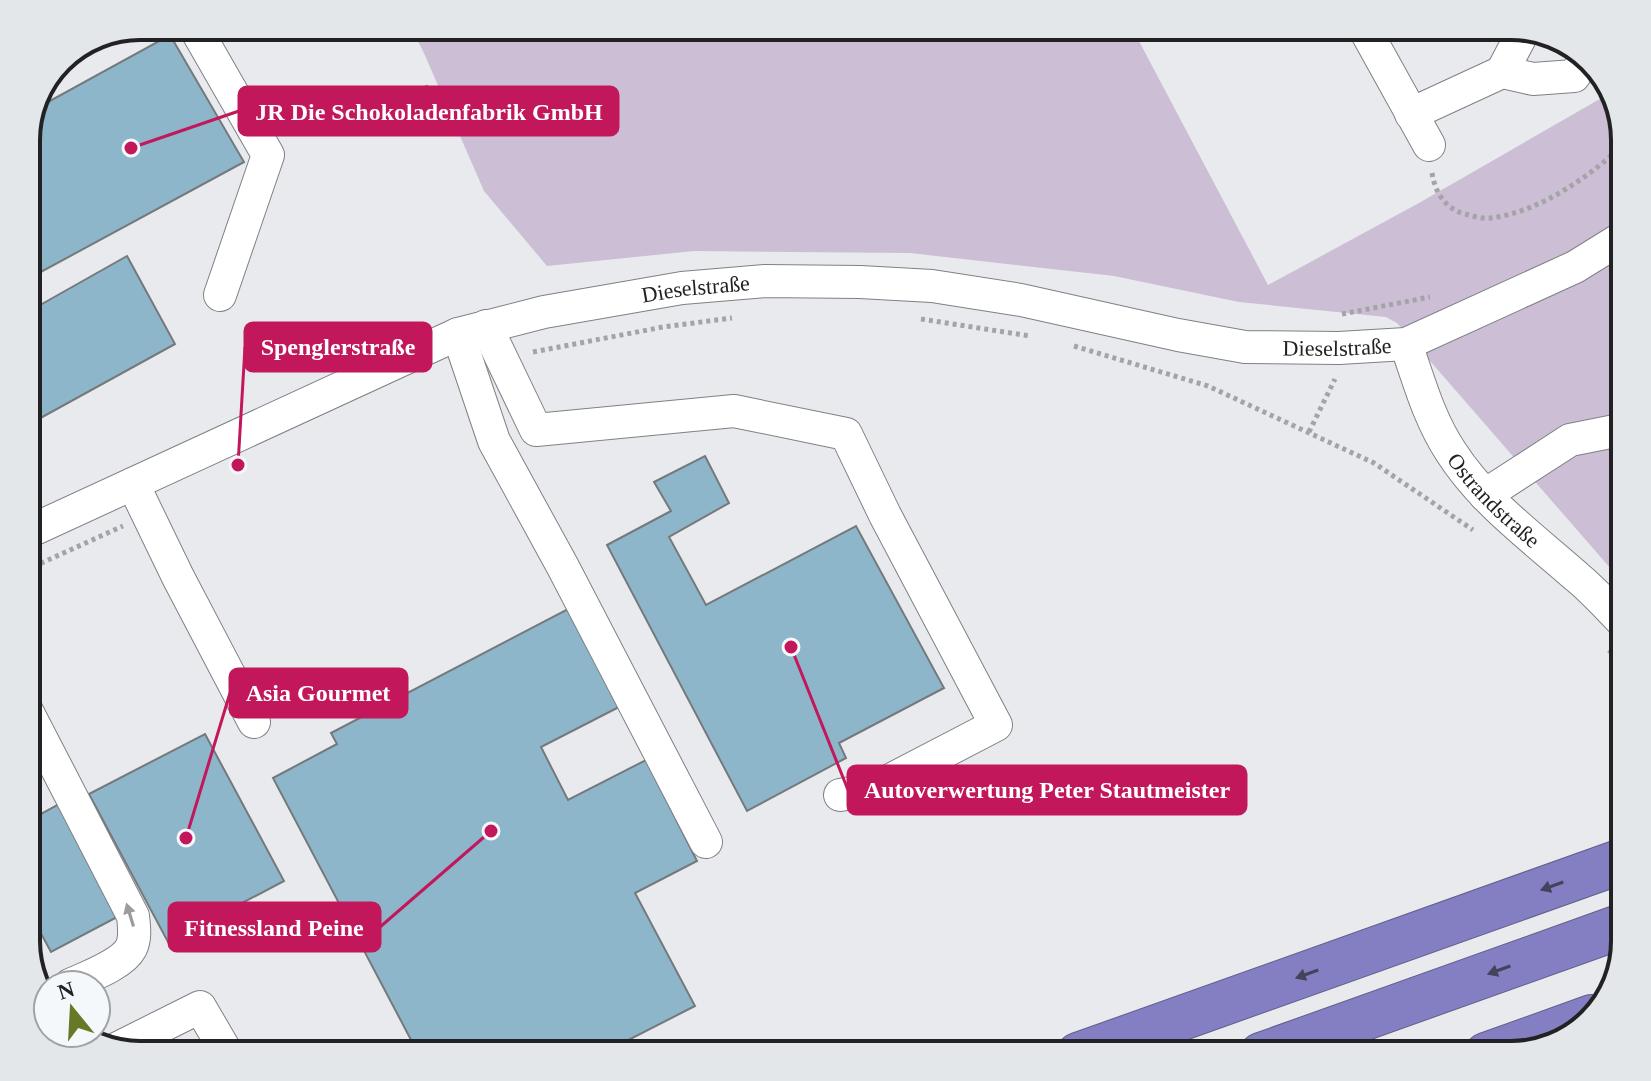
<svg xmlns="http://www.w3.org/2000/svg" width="1651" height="1081" viewBox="0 0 1651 1081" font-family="Georgia,serif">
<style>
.green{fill:#ccbed5}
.building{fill:#8db6cb;stroke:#75797b;stroke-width:2}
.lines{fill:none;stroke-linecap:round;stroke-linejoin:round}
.minor-casing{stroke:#7f8184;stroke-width:34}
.highway-casing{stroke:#615e8b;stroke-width:46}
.path{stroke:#a3a4a7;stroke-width:5;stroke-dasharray:4 4;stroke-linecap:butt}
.minor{stroke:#fff;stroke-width:32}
.highway{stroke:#837fc2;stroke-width:44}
.oneway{fill:#44435b}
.oneway2{fill:#9c9c9c}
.labels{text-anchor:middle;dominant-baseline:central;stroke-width:6;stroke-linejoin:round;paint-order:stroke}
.street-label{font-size:22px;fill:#222224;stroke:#f5f8fb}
.rim{fill:none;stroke:#222224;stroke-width:4}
.leader{fill:none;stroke:#c2185b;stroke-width:3}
.callout-dot{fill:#c2185b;stroke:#f5f8fb;stroke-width:3}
.callout{fill:#c2185b;stroke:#c2185b;stroke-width:3}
.callout-label{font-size:24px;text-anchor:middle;font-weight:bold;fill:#fff}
</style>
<rect width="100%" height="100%" fill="#e8eaee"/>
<!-- green -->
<polygon class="green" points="410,26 1131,26 1268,285 1419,203 1612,92 1625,133 1625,585 1397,323 1386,317 1239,302 1114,276 910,253 694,251 547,266 484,191 423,51"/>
<!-- building -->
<g class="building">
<polygon points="170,35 244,162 26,280 26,133 37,108"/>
<polygon points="427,86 432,103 421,106 416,90"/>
<polygon points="127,256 175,344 26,426 26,313"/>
<polygon points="705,456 729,503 669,537 706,605 856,526 944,688 839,743 846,758 747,811 607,545 671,511 654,482"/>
<polygon points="568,609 619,707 541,747 568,800 646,760 697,861 635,893 695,1006 599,1055 419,1055 273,778 337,744 331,733"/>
<polygon points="205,734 284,881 168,942 89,794"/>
<polygon points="59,804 119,916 51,952 26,906 26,822"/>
</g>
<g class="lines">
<defs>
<g id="minor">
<polyline points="194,26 268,155 220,295"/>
<polyline points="1363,26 1429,145"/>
<polyline points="1502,72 1524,30"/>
<polyline points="1411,114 1502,72 1533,79 1574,76 1586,58"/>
<polyline points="486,326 536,430 734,411 846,434 885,515 996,725 873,789 840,795"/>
<polyline points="458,334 494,441 563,567 706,842"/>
<path id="s1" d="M1406,344C1419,381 1429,419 1451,452C1483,502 1533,538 1577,577C1594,591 1609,608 1625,624"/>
<polyline points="133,484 178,577 254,722"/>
<polyline points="1485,495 1570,440 1625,429"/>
<path id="s2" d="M26,533L458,334L544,312L682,288L765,281L860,282L932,286L1021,300L1178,335L1245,347L1339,348L1406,344L1575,267L1625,236"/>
<path d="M26,709L133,916C134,926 136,938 131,948C122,965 87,977 70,985"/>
<polyline points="41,997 48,996"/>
<polyline points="118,1048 200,1007 228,1055"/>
</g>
<g id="highway">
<polyline points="1078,1055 1625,860"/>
<polyline points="1261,1055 1625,925"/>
<polyline points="1486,1055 1592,1017"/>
</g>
</defs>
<!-- minor casing -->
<use href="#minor" class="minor-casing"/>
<!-- highway casing -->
<use href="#highway" class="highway-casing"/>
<!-- path -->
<g class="path">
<path d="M1432,173C1435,192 1445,209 1465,214C1473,216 1482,219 1490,218C1538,213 1591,176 1625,143"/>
<polyline points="1342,314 1430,297"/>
<polyline points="921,319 1030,336"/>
<polyline points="1074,346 1208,386 1374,463 1473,530"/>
<polyline points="533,352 663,327 732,318"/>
<polyline points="1309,432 1335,379"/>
<polyline points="26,570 123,526"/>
<polyline points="1609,650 1625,667"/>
</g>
<!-- minor -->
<use href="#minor" class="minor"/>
<!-- highway -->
<use href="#highway" class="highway"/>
</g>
<!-- one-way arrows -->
<defs><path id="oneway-solid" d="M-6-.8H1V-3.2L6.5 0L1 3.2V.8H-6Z" transform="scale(2)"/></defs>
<g class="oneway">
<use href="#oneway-solid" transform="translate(1552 886) rotate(160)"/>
<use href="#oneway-solid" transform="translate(1499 970) rotate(160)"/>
<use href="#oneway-solid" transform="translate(1307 974) rotate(160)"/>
</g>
<use class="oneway2" href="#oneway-solid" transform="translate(130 915) rotate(-107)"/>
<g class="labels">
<!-- street labels -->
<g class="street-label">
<text stroke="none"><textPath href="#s2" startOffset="718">Dieselstraße</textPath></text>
<text stroke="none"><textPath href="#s2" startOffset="1366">Dieselstraße</textPath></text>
<text stroke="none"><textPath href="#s1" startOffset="182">Ostrandstraße</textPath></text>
</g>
</g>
<!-- crop -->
<path d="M0 0H1651V1081H0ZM140 40H1511A100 100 0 0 1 1611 140V941A100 100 0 0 1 1511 1041H140A100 100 0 0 1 40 941V140A100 100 0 0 1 140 40Z" fill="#e4e7ea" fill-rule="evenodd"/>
<path class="rim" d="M140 40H1511A100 100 0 0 1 1611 140V941A100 100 0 0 1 1511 1041H140A100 100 0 0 1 40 941V140A100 100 0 0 1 140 40Z"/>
<!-- callouts -->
<path class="leader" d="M131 148L239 111M238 465L245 347M186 838L230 693M791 647L848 790M491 831L380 927"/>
<g class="callout-dot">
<circle cx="131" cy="148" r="8"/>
<circle cx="238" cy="465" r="8"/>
<circle cx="186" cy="838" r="8"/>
<circle cx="791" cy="647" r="8"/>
<circle cx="491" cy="831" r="8"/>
</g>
<g class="callout">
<rect x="239" y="87" width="379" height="48" rx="8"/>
<rect x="245" y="323" width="186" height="48" rx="8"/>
<rect x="230" y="669" width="177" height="48" rx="8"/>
<rect x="848" y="766" width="398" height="48" rx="8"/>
<rect x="169" y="903" width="211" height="48" rx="8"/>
</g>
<g class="callout-label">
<text x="429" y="120">JR Die Schokoladenfabrik GmbH</text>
<text x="338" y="355">Spenglerstraße</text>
<text x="318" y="701">Asia Gourmet</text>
<text x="1047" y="798">Autoverwertung Peter Stautmeister</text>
<text x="274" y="936">Fitnessland Peine</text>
</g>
<!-- north arrow -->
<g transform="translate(72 1009) rotate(342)"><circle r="38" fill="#f5f8fb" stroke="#a1a2a5" stroke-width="2"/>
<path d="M0-6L14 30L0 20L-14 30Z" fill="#677826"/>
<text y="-12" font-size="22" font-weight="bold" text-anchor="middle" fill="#222224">N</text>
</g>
</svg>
